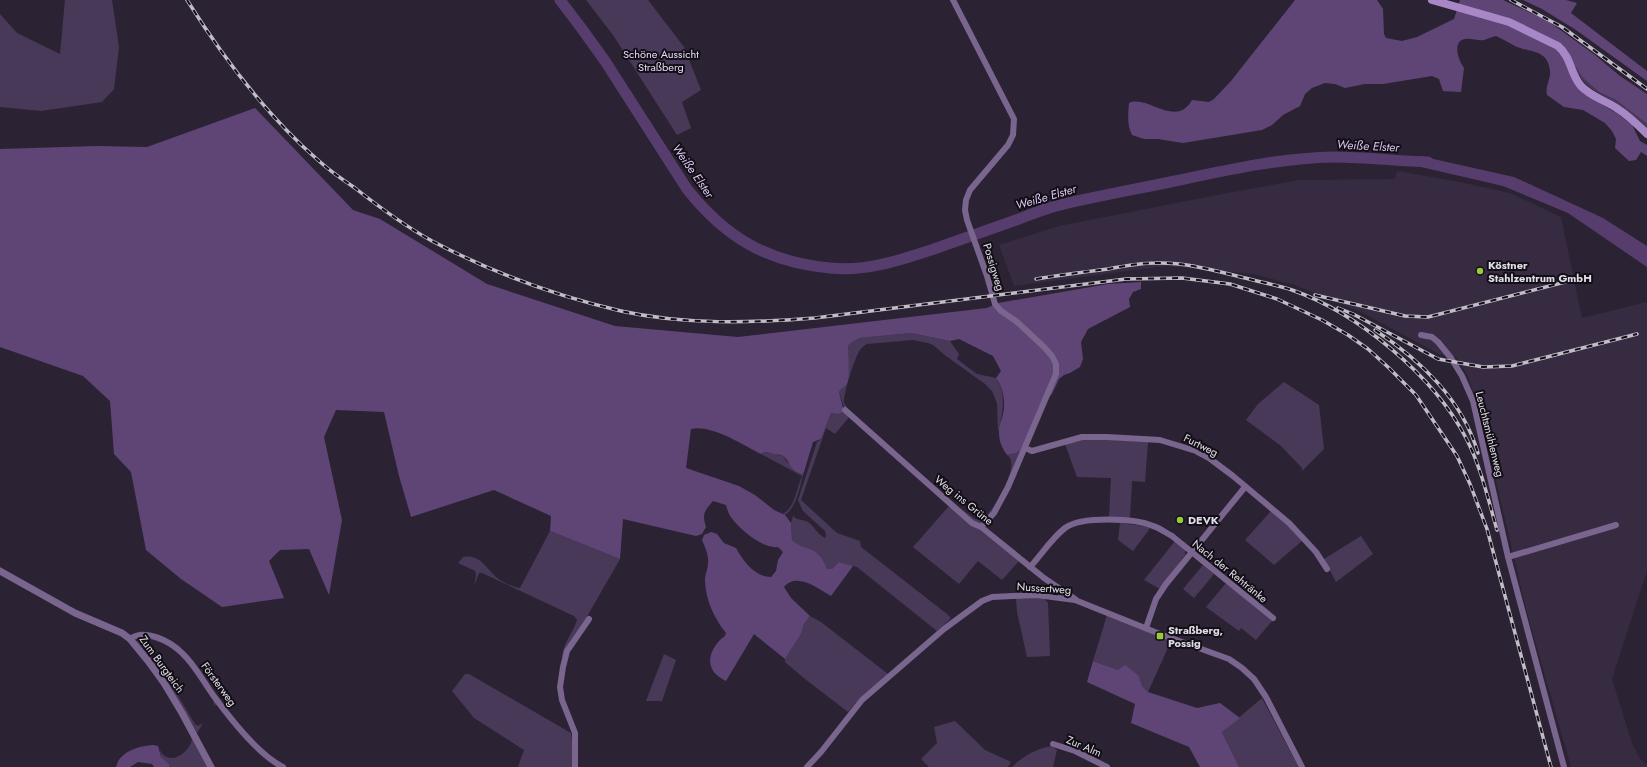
<svg xmlns="http://www.w3.org/2000/svg" width="1647" height="767" viewBox="0 0 1647 767" font-family="Jost,sans-serif">
<style>
.built{fill:#362b41}
.green{fill:#493958}
.forest{fill:#5f4576}
.water{fill:#573d6d}
.lines{fill:none;stroke-linecap:round;stroke-linejoin:round}
.river{stroke:#573d6d;stroke-width:11}
.minor{stroke:#79658d;stroke-width:6}
.tertiary{stroke:#79658d;stroke-width:7}
.secondary{stroke:#a887c7;stroke-width:8}
.rail-casing{stroke:#c1bcc8;stroke-width:3.5}
.rail{stroke:#120e15;stroke-width:2;stroke-dasharray:6;stroke-linecap:butt}
.poi-dot{fill:#97cc39;stroke:#120e15;stroke-width:1.5}
.labels{text-anchor:middle;dominant-baseline:central;stroke-width:4;stroke-linejoin:round;paint-order:stroke}
.park-label{font-size:11px;fill:#e8d9f8;stroke:#120e15}
.poi-label{font-size:11px;font-weight:bold;fill:#e1dce7;stroke:#120e15;text-anchor:start}
.street-label{font-size:11px;fill:#e1dce7;stroke:#120e15}
.water-label{font-size:12px;font-style:italic;fill:#ddc6f4;stroke:#120e15}
</style>
<rect width="100%" height="100%" fill="#2b2333"/>
<!-- built -->
<polygon class="built" points="1397,171 1455,181 1510,193 1561,217 1582,318 1647,302 1647,571 1612,679 1632,743 1640,759 1647,764 1647,767 1571,767 1527,613 1482,421 1468,376 1456,357 1439,354 1361,312 1295,285 1253,274 1166,266 1014,286 999,245 1059,226 1217,195 1299,180 1395,179"/>
<!-- green -->
<g class="green">
<polygon points="65,0 112,0 119,47 114,89 102,102 41,111 0,107 0,14 17,33 60,54"/>
<polygon points="586,0 648,0 684,47 701,90 682,102 691,128 677,135 613,35"/>
<path d="M1575,66L1583,78L1599,92L1616,100L1647,124V129C1638,121 1630,113 1621,106C1602,93 1583,90 1575,66Z"/>
<path d="M911,333L950,341L959,354L957,359L977,374L996,378C1007,394 1003,413 998,431L997,403L992,391L985,384L946,356L933,345L928,343L913,340L867,344C864,346 862,347 860,350C855,357 843,394 844,403L849,410L955,504L975,519C978,520 981,519 984,518C994,510 1022,464 1007,455L1016,453L1021,450C1015,465 996,518 980,523C977,524 975,522 972,520L844,407L839,392L849,371L848,364V346L852,342L860,338Z"/>
<polygon points="1284,382 1319,405 1324,449 1302,471 1302,468 1281,446 1246,420 1258,404"/>
<path d="M844,412L850,416L835,434L826,428L801,500L837,533L860,541L861,547L947,614L951,618L937,631L857,567L839,562L832,569H827L804,547L795,544L792,540L791,523L793,516C798,521 802,519 808,522C814,526 817,534 825,538L826,535L825,531L803,511L798,500L817,442L821,439L831,413L838,414Z"/>
<polygon points="1085,438 1148,442 1145,482 1132,481 1130,518 1109,517 1111,478 1077,477 1065,444"/>
<path d="M764,452L783,456L787,462L802,474L804,472C800,485 797,507 785,515L782,514C794,510 797,488 802,476L761,454Z"/>
<polygon points="949,506 1019,561 1002,580 978,561 959,584 913,547"/>
<polygon points="1271,511 1292,528 1303,540 1274,565 1245,540"/>
<polygon points="1120,523 1151,527 1133,551 1118,540"/>
<path d="M550,531L620,559L585,620L570,641L564,657H562C563,643 573,633 577,620L574,616L482,573H479L474,586L476,575L475,571L458,563L463,557C479,554 484,565 494,575C499,581 512,587 520,588Z"/>
<polygon points="1361,536 1373,554 1336,582 1324,559"/>
<polygon points="1175,541 1185,550 1185,555 1160,589 1144,580"/>
<polygon points="1203,565 1214,574 1194,598 1183,589"/>
<polygon points="1226,583 1272,621 1256,640 1241,628 1239,631 1206,607"/>
<polygon points="1043,597 1048,603 1050,656 1027,657 1017,612 1016,599"/>
<polygon points="1107,615 1171,641 1148,692 1142,686 1139,676 1118,670 1093,661"/>
<polygon points="810,616 821,622 888,674 859,699 848,712 805,679 785,662 785,659 801,634 804,624"/>
<path d="M141,636C155,638 169,643 180,652C195,664 205,685 217,701C235,725 255,745 277,766L276,767L249,741L217,703L214,706L213,698C194,671 178,640 140,638L139,641L169,681L195,724L198,726L203,723L197,733L162,676L137,643V638Z"/>
<polygon points="664,654 676,660 662,701 646,701"/>
<polygon points="465,674 469,674 571,733 574,761 573,767 518,767 524,750 474,718 452,691"/>
<polygon points="1262,698 1298,766 1297,767 1239,767 1222,732"/>
<polygon points="955,721 985,750 1011,762 1008,767 929,767 921,759 937,743 934,727"/>
<path d="M192,739L207,767H169V764L161,757L160,750C168,767 189,754 192,739Z"/>
<path d="M1051,746L1057,750L1053,767H1012C1023,756 1036,749 1051,746Z"/>
</g>
<!-- forest -->
<g class="forest">
<path d="M1295,0H1377L1383,9L1384,34L1386,38L1402,41L1417,37L1454,19L1460,0H1503L1548,21L1595,55L1620,76L1647,94V124L1616,100L1599,92L1583,78L1575,66H1567L1584,94L1618,114L1632,125L1640,141L1647,145V156L1641,152L1636,160L1629,161L1615,148L1616,139L1612,131L1605,123L1583,110L1564,107L1547,95C1545,86 1551,79 1550,71C1548,49 1530,53 1515,46C1509,43 1503,39 1496,36C1491,37 1488,39 1484,40C1478,41 1471,38 1465,39C1452,41 1458,60 1464,68L1461,92L1443,91L1439,79L1432,76L1383,84H1365L1345,88L1335,84L1325,83L1312,88L1305,94L1300,106L1283,115L1272,125L1262,130L1183,143L1158,139H1144L1132,135C1127,125 1128,115 1129,103C1147,94 1176,129 1192,100L1209,102L1214,99L1231,81Z"/>
<polygon points="1523,0 1566,0 1577,3 1571,13 1647,71 1647,81 1576,30 1542,9"/>
<path d="M255,108L353,210L380,219L487,284L615,326L738,337L987,308L998,303L1108,284L1141,282V289L1133,292L1129,299L1130,307L1088,329L1081,342L1083,359L1080,367L1070,373L1064,375L1059,379L1052,394L1044,401L1021,450L1016,453L1007,455C1002,448 999,441 999,432C998,426 1002,420 1003,414C1006,402 1003,387 996,378L1001,371L993,356L959,339L950,341L911,333L860,338L852,342L848,346C848,355 851,380 846,385C843,388 841,388 839,392L844,412L838,414L831,413L821,439L813,442L804,472L802,474C788,469 791,462 783,456C780,454 777,455 773,454C770,453 768,452 764,452L761,454C743,445 711,424 691,429L686,468L739,486L755,495L774,510L785,515L791,523L792,540C799,548 812,547 819,555C823,559 825,565 827,569H832L839,562L853,566L831,596C817,588 797,572 784,587L791,598L810,616L804,624L801,634L785,659L754,634L726,681C706,672 706,655 720,640C723,637 725,637 726,633C714,618 705,599 705,579C705,574 708,569 708,564C709,555 705,547 702,540L704,535L711,532L717,534L724,543L736,548C743,561 755,577 771,577L776,571L778,560L783,552L778,547C764,550 736,527 729,514C728,512 727,508 726,505L713,501C704,512 702,513 706,527L702,534L696,536L623,519L620,559L550,531L551,516L494,490L411,517L399,476L384,412L336,410L324,437L342,520L329,595L309,549L280,550L269,561L284,598L222,607L181,579L146,550L131,472L114,454L110,401L83,376L0,347V149L97,146L147,147Z"/>
<polygon points="1093,661 1118,670 1125,665 1139,676 1142,686 1148,692 1197,708 1220,703 1240,718 1222,732 1239,767 1200,767 1189,747 1131,723 1135,704 1087,682"/>
<path d="M153,745L158,746L161,757L169,764V767H154L152,764L138,762L130,767H116C120,751 139,746 153,745Z"/>
</g>
<!-- water -->
<polygon class="water" points="1420,156 1514,177 1603,218 1647,246 1647,267 1568,213 1503,186 1421,167 1414,162"/>
<g class="lines">
<!-- river -->
<path class="river" d="M560,0L582,29L605,61L687,189C726,238 767,262 830,268C865,272 901,260 934,249C962,239 990,229 1019,219C1032,214 1046,208 1060,205C1098,196 1137,189 1175,181C1227,170 1280,158 1334,157C1365,157 1397,161 1428,162"/>
<!-- minor -->
<g class="minor">
<polyline points="953,0 1014,119 1013,135 1008,145 970,190 966,200 965,210 967,220 987,276 995,304 1001,311 1016,321 1044,347 1052,356 1056,364 1056,374 1008,487 994,513 981,527"/>
<polyline points="1421,335 1432,337 1438,342 1451,358 1462,376 1473,401 1508,557 1564,767"/>
<polyline points="845,410 972,523 981,527 1044,578 1075,599"/>
<polyline points="1025,448 1032,451 1082,437 1107,437 1160,440 1196,451 1209,458 1233,476 1289,523 1316,552 1327,569"/>
<polyline points="1508,557 1616,525"/>
<path d="M1030,567C1041,555 1052,538 1065,528C1081,516 1135,518 1153,526C1160,528 1166,533 1172,536L1273,618"/>
<polyline points="1146,628 1156,599 1166,584 1245,487"/>
<path d="M130,639C145,628 170,641 182,653C195,665 203,681 213,695C229,717 259,755 283,767"/>
<polyline points="1053,744 1075,751 1107,767"/>
<polyline points="575,767 575,733 562,700 560,687 563,667 567,651 589,619"/>
<polyline points="807,767 821,752 862,700 944,629 982,601 992,597 1037,595 1075,600 1160,634 1229,659 1242,668 1254,679 1266,697 1302,767"/>
</g>
<!-- tertiary -->
<polyline class="tertiary" points="0,571 75,613 122,633 130,639 148,661 164,683 182,713 211,767"/>
<!-- secondary -->
<path class="secondary" d="M1432,0L1509,22L1558,46C1572,58 1570,74 1581,86C1591,97 1607,101 1618,109C1629,116 1638,125 1647,134"/>
<defs>
<g id="rail">
<path d="M187,0C224,59 266,115 319,161C330,171 343,180 355,188C379,207 405,226 432,241C491,272 556,296 621,311C684,325 751,323 815,318L1126,279L1182,278L1230,284L1277,299L1322,320L1348,335L1368,349L1389,368L1416,395L1457,456L1470,484L1487,529L1551,767"/>
<polyline points="1511,0 1562,27 1647,89"/>
<path d="M1036,279C1060,275 1084,272 1108,269C1124,266 1140,263 1156,263C1186,262 1216,271 1245,278C1260,282 1277,285 1292,290C1358,313 1434,376 1466,438C1481,467 1488,499 1497,530"/>
<polyline points="1315,295 1405,316 1428,317 1581,278"/>
<polyline points="1338,308 1353,314 1438,359 1483,367 1512,366 1637,334"/>
<path d="M1375,330C1421,361 1462,399 1478,453"/>
</g>
</defs>
<!-- rail casing -->
<use href="#rail" class="rail-casing"/>
<!-- rail -->
<use href="#rail" class="rail"/>
</g>
<!-- markers -->
<g class="poi-dot">
<circle cx="1480" cy="271" r="4"/>
<circle cx="1180" cy="520" r="4"/>
<rect x="1156" y="632" width="8" height="8" rx="2"/>
</g>
<g class="labels">
<!-- park labels -->
<g class="park-label">
<text x="661" y="54">Schöne Aussicht<tspan x="661" dy="13">Straßberg</tspan></text>
</g>
<!-- poi labels -->
<g class="poi-label">
<text x="1488" y="265">Köstner<tspan x="1488" dy="13">Stahlzentrum GmbH</tspan></text>
<text x="1188" y="520">DEVK</text>
<text x="1168" y="630">Straßberg,<tspan x="1168" dy="13">Possig</tspan></text>
</g>
<!-- street labels -->
<g class="street-label">
<text transform="translate(994 267) rotate(73)">Possigweg</text>
<text transform="translate(1490 434) rotate(76)">Leuchtsmühlenweg</text>
<text transform="translate(1201 445) rotate(26)">Furtweg</text>
<text transform="translate(964 500) rotate(39)">Weg ins Grüne</text>
<text transform="translate(1230 571) rotate(39)">Nach der Rehtränke</text>
<text transform="translate(1044 588) rotate(4)">Nussertweg</text>
<text transform="translate(162 664) rotate(54)">Zum Burgteich</text>
<text transform="translate(219 684) rotate(54)">Försterweg</text>
<text transform="translate(1084 746) rotate(23)">Zur Alm</text>
</g>
<!-- water labels -->
<g class="water-label">
<text transform="translate(1368 146) rotate(3)">Weiße Elster</text>
<text transform="translate(693 171) rotate(55)">Weiße Elster</text>
<text transform="translate(1046 197) rotate(-16)">Weiße Elster</text>
</g>
</g>
</svg>
